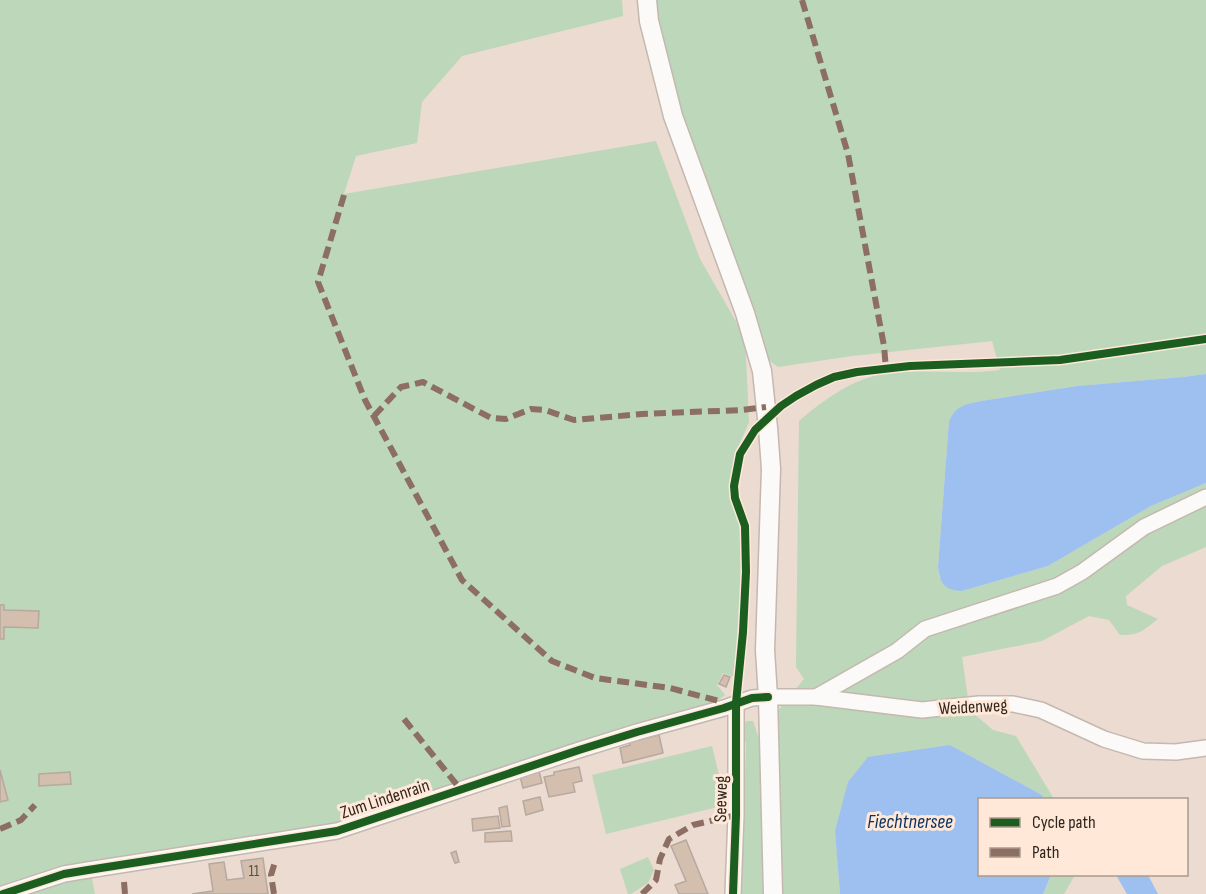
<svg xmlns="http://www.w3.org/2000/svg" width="1206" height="894" viewBox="0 0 1206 894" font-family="'Sofia Sans Condensed',sans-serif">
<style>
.green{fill:#bcd7b9}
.water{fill:#9ec0f0}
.building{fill:#d4bead;stroke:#b5a9a0;stroke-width:1.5}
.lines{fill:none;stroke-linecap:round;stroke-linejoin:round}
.minor-casing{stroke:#c4b8af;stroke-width:18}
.major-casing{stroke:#c4b8af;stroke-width:21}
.minor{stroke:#fcfaf8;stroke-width:15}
.major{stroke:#fcfaf8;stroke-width:18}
.quiet{stroke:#8d6e63;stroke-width:6;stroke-dasharray:12 6;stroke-linecap:butt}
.cycleway-casing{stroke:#ffe8d8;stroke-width:11}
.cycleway{stroke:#1b5e20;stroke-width:8}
.labels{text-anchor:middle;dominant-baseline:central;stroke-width:6;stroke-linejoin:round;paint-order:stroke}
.number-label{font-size:15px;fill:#584b41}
.street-label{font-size:18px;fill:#2f251d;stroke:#ffe8d8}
.water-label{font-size:20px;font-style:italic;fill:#0a315e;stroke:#ffe8d8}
</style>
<rect width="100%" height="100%" fill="#ebdbd0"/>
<!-- green -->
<g class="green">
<polygon points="0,0 622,0 623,16 462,56 422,102 417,143 356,156 344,194 656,141 700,259 745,337 749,422 734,457 730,491 740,519 741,615 735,677 723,673 717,685 725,695 708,708 365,818 0,889"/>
<path d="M656,0H1206V374L1183,377L1077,386L981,401C965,405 957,406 949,421L938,567L939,577L962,591L1048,566L1151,506L1206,483V547L1162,566L1126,596L1127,605L1158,619C1144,630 1138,636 1120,635L1109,620L1089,616L1042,641L962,657L969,705L973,713L993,730L1016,736L1054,799H1044L1042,795L950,745L835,830L840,894H781L776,713L804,679L796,667L799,421C825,399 853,378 888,373C925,369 964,375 1000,370L992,341L852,356L778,367L765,357L679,115L658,20Z"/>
<polygon points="747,721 753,721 759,739 764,894 742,894 746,742 741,741 743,724"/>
<polygon points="712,746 726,805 606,834 592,775"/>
<polygon points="648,857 654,870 648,883 631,894 628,894 620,869"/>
<polygon points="91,874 95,894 19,894"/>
<polygon points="1051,875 1075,875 1064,894 1043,894"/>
</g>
<!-- water -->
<g class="water">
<path d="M1206,374V483L1151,506L1048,566L962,591C945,590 940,584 938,567L949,421C957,405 964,405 981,401L1077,386L1183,377Z"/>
<polygon points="950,745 1042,795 1044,799 980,800 980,874 1051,875 1043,894 840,894 835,831 848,782 868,757"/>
<polygon points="1116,875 1148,875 1158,894 1127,894"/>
</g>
<!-- building -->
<g class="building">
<polygon points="0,605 4,605 4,610 39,611 38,628 4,627 4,639 0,639"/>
<polygon points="724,675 730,677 726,687 719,684"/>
<polygon points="659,735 663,753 623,763 620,748 630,745 629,742"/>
<polygon points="579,767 582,781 573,783 575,792 549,797 544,777 554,775 554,772"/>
<polygon points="0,770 8,800 0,802"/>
<polygon points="539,771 542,783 523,788 520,776"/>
<polygon points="70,772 71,784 39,786 39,774"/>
<polygon points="540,797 543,810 526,815 523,801"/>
<polygon points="507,806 510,826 502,827 499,808"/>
<polygon points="498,816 500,828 473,831 472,819"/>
<polygon points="511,831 512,841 485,842 485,833"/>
<polygon points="686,840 708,894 679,894 675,885 686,881 671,846"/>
<polygon points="456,851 459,862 455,863 451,853"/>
<polygon points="263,858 268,894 192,894 213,891 209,864 224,862 227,880 244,878 241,861"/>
</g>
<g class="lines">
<defs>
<g id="minor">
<polyline points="816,697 897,651 925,629 1057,586 1082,572 1144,527 1206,497"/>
<polyline points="3,894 64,874 88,870 337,831 579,750 637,732 724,708 752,698 768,697 816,697 922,710 979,704 1013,704 1041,710 1104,739 1143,751 1176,752 1206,748"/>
<polyline points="733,894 736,815 736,703"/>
</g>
<polyline id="major" points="647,0 649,21 673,116 745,313 762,371 768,428 771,469 765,650 768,697 773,894"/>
</defs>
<!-- minor casing -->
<use href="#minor" class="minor-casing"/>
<!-- major casing -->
<use href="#major" class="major-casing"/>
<!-- minor -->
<use href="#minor" class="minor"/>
<!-- major -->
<use href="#major" class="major"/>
<!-- quiet -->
<g class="quiet">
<polyline points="802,0 848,154 884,346 886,369"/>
<polyline points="344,195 318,282 365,400 462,580 552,661 595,678 670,688 719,701 724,708"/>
<polyline points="374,416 401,387 423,382 491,418 506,419 531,409 545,410 574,420 642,414 742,410 766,407"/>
<polyline points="404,719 461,790"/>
<polyline points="0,829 21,820 35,805"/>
<polyline points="124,882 125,894"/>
<polyline points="274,894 271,875 275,862"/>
<polyline points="642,894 656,880 660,859 669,839 693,825 736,815"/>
</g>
<defs>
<g id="cycleway">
<polyline points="3,894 64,874 88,870 337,831 579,750 637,732 724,708 752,698 768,697"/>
<polyline points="733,894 736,815 736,703 743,632 746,572 745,526 735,498 734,486 740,454 755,430 781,406 796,396 816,385 834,377 857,372 910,366 1060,360 1206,339"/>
</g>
</defs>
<!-- cycleway casing -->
<use href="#cycleway" class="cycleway-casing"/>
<!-- cycleway -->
<use href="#cycleway" class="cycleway"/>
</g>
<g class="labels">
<!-- number labels -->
<g class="number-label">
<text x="254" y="871">11</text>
</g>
<!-- street labels -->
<g class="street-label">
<text transform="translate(973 707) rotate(-3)">Weidenweg</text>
<text transform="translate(385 799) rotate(-18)">Zum Lindenrain</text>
<text transform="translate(721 799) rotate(-89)">Seeweg</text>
</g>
<!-- water labels -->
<g class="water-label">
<text x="910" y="822">Fiechtnersee</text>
</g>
</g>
<!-- legend -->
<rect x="978" y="798" width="210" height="78" fill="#ffe8d8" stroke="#ac9a8d" stroke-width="1.5"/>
<rect x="990" y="818" width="30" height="9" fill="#1b5e20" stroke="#ac9a8d" stroke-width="1.5"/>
<text x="1032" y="828" font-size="18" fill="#2f251d">Cycle path</text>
<rect x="990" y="848" width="30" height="9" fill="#8d6e63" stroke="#ac9a8d" stroke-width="1.5"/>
<text x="1032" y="858" font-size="18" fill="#2f251d">Path</text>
</svg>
